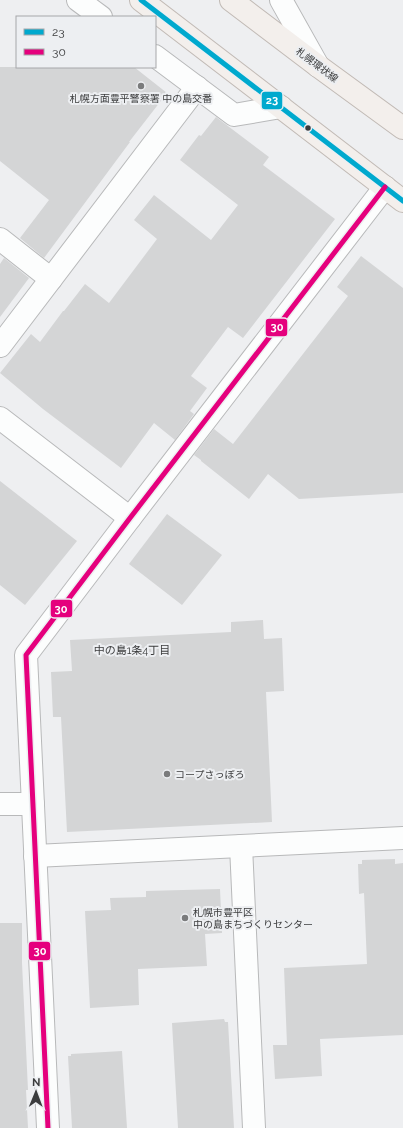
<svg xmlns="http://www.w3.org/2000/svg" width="403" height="1128" viewBox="0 0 403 1128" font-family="Raleway,'Noto Sans JP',sans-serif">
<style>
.building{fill:#d4d5d6}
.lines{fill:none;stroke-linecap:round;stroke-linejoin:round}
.street-casing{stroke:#b8b9ba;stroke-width:24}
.primary-casing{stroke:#c1bab5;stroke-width:24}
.street{stroke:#fcfdfd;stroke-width:22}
.primary{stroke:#f3efec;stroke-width:22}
.bus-1-casing{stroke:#edeff2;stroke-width:8}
.bus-2-casing{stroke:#edeff2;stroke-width:8}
.bus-1{stroke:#00a9ce;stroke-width:5}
.bus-2{stroke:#e5007d;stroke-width:5}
.poi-dot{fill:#7a7b7c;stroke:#edeff2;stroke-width:1.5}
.bus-dot{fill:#3b3c3d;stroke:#edeff2;stroke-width:1.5}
.labels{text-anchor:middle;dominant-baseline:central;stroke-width:4;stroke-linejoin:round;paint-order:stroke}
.street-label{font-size:10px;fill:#3b3c3d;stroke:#edeff2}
.poi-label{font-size:10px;fill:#3b3c3d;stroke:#edeff2;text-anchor:start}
.neighbourhood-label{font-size:11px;fill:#3b3c3d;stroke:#edeff2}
.line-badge{stroke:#edeff2;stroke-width:1.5}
.badge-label{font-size:11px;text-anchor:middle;font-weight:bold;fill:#fff}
</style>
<rect width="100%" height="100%" fill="#eeeff1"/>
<!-- building -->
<g class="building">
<polygon points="0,67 134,67 167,93 129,142 130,142 44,258 20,238 49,200 0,161"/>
<polygon points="216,117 269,157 263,165 335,219 243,338 228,327 191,376 207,388 190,411 194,414 175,440 154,423 121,468 43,409 0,373 31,334 40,342 63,311 64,311 85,284 109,303 157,239 134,220 154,195 211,240 238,205 180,160 199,135 201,136"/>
<polygon points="361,256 403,288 403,493 299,499 268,474 249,499 201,461 201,460 194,455 214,429 233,444 348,296 337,287"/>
<polygon points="4,258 29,278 0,317 0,264"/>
<polygon points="0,481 77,541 25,605 0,585"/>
<polygon points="167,514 222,555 182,605 129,564"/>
<polygon points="263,620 264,639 282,638 284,691 266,692 272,822 67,832 61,717 53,717 51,672 72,671 70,640 231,632 231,622"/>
<polygon points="395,859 395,864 403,863 403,1035 320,1039 322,1076 275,1079 273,1045 287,1045 284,968 367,964 364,893 359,894 358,864 362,864 362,860"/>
<polygon points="220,889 222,933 205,934 207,966 138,969 139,1005 90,1008 85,911 111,910 110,898 146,897 146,891"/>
<polygon points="0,923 22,923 22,963 28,1090 26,1090 28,1128 0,1128"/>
<polygon points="224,1019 225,1022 228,1022 234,1128 178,1128 172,1023"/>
<polygon points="122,1051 127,1128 72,1128 68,1056 71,1056 71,1054"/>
</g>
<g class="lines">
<defs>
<g id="street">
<polyline points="78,0 101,17"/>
<polyline points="281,0 318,66"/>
<polyline points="155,56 234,115 281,107"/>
<polyline points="0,239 51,279"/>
<polyline points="0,346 197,87"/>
<polyline points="0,418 130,518"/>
<polyline points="0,804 33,804"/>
<polyline points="241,846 254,1128"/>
<polyline points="35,856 403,838"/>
<polyline points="48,1128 26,655 130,518 385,187"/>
</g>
<g id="primary">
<polyline points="141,0 403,201"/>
<polyline points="231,0 318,66 403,128"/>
</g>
</defs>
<!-- street casing -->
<use href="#street" class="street-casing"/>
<!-- primary casing -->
<use href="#primary" class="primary-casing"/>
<!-- street -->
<use href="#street" class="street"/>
<!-- primary -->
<use href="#primary" class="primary"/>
<defs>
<polyline id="bus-1" points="141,0 403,201"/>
<polyline id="bus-2" points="48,1128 26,655 130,518 385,187"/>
</defs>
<!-- bus-1 casing -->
<use href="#bus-1" class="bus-1-casing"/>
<!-- bus-2 casing -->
<use href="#bus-2" class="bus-2-casing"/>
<!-- bus-1 -->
<use href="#bus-1" class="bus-1"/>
<!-- bus-2 -->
<use href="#bus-2" class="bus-2"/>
</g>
<!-- markers -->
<g class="poi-dot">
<circle cx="141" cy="86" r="4"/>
<circle cx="167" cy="774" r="4"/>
<circle cx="185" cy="918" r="4"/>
</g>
<circle class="bus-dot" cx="308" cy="128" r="3.5"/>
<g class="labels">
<!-- street labels -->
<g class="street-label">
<text transform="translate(317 65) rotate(37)">札幌環状線</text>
</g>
<!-- poi labels -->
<g class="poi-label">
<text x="141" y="98" text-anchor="middle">札幌方面豊平警察署 中の島交番</text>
<text x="175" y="774">コープさっぽろ</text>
<text x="193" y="912">札幌市豊平区<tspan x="193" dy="12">中の島まちづくりセンター</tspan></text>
</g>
<!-- neighbourhood labels -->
<g class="neighbourhood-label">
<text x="132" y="650">中の島1条4丁目</text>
</g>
</g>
<g class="line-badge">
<rect x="261" y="91" width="22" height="19" rx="4" fill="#00a9ce"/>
<rect x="265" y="318" width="23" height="19" rx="4" fill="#e5007d"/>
<rect x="50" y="599" width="23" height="19" rx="4" fill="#e5007d"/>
<rect x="28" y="941" width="23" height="20" rx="4" fill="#e5007d"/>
</g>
<g class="badge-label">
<text x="272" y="104">23</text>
<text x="277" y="331">30</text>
<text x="61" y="613">30</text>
<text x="40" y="955">30</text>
</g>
<!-- legend -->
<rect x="16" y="16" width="140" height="52" fill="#edeff2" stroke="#a6a7aa"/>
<rect x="24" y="29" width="20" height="6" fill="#00a9ce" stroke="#a6a7aa"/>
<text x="52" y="36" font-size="12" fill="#3b3c3d">23</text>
<rect x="24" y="49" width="20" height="6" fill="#e5007d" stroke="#a6a7aa"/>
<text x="52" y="56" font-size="12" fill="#3b3c3d">30</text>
<!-- north arrow -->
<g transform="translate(36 1092) rotate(1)" stroke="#edeff2" stroke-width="3" paint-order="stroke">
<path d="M0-3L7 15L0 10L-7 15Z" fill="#3b3c3d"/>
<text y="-6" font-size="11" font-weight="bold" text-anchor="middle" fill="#3b3c3d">N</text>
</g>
</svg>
